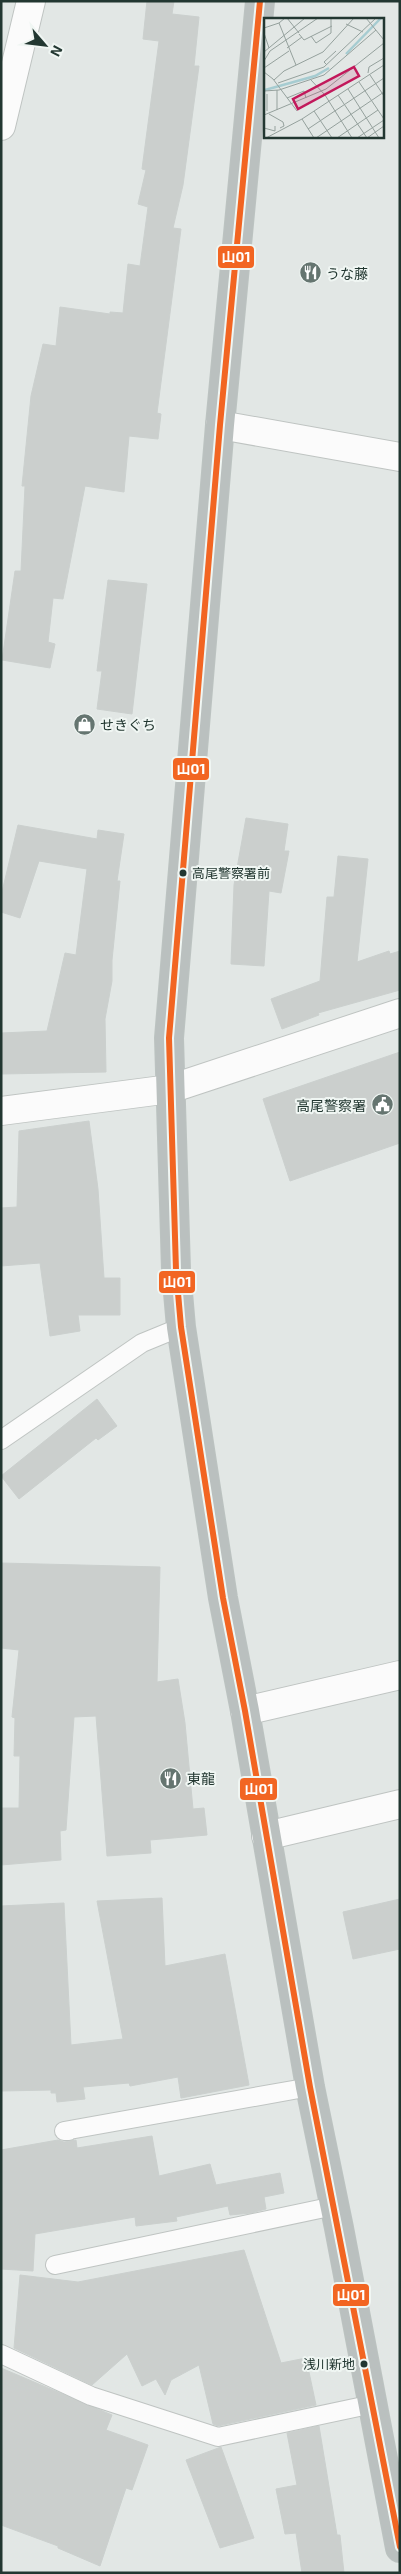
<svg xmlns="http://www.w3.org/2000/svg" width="401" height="2574" viewBox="0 0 401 2574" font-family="'Exo 2','Noto Sans JP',sans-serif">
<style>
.building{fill:#cbcfcd;stroke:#cbd0ce}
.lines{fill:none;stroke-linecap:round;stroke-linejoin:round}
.lane-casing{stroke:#bfc4c2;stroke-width:20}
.street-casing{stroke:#bfc4c2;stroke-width:30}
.highway-casing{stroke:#bcc3c1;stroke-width:30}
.lane{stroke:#fbfbfb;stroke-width:18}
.street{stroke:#fbfbfb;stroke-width:28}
.highway{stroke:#bac0bf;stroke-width:28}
.bus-1-casing{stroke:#f0f6f3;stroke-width:10}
.bus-1{stroke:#f26522;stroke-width:6}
.bus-dot{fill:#223731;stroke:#f0f6f3;stroke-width:2}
.labels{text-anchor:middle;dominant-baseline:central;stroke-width:4;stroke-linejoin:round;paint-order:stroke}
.bus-label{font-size:13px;fill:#223731;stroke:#f0f6f3;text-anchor:start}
.poi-label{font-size:14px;fill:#223731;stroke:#f0f6f3;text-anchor:start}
.inset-river{fill:none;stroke:#a6ccd1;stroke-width:2.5}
.inset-road{fill:none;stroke:#95a19d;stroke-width:1}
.view{fill:#c2185b;fill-opacity:0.15;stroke:#c2185b;stroke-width:2.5}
.inset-edge{fill:none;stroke:#223731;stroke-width:2.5}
.line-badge{stroke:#f0f6f3;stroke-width:2}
.badge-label{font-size:14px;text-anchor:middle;font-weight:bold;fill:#fff}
</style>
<rect width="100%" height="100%" fill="#e2e7e5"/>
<!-- building -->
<g class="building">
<polygon points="147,1 174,1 172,14 199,17 194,66 199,66 183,185 173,228 181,229 157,413 161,414 158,439 129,436 124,492 85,486 63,599 53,598 48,642 55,644 50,668 2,660 15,571 21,571 25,486 22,486 31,396 43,344 56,346 60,307 110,314 110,312 123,313 128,264 140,266 148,207 138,204 146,170 142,169 159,41 143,39"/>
<polygon points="108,580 147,584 132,714 97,709 102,671 97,671"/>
<polygon points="246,818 288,824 284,851 289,851 281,893 269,891 264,966 231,964 234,885"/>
<polygon points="18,825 97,839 98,830 124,834 117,881 120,881 112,960 112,981 105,1019 106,1072 1,1074 1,1033 47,1031 65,953 76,955 87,869 39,861 20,918 1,912 1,896"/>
<polygon points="338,856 368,859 357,962 389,951 390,954 400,951 400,990 318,1013 319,1015 282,1029 271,999 320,981 327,897 334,897"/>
<polygon points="400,1052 400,1143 290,1181 263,1099"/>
<polygon points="89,1121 98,1189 104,1278 120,1278 120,1315 78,1315 80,1331 50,1336 40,1263 1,1266 1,1208 17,1207 19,1131"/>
<polygon points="97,1399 117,1426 98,1440 96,1438 19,1499 1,1476"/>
<polygon points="1,1563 160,1567 157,1682 178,1679 185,1723 193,1809 204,1808 207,1835 150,1840 151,1853 107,1856 96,1716 74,1717 66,1830 60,1831 61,1860 1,1865 1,1808 19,1808 20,1756 14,1756 15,1718 12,1717 19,1650 1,1648"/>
<polygon points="162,1898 165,1966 225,1954 249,2085 181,2098 178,2077 130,2086 129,2083 83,2087 85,2099 57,2102 56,2093 51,2093 51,2090 1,2091 1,1906 64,1903 71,2045 123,2039 97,1901"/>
<polygon points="400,1899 400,1949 353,1959 343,1912"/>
<polygon points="152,2136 159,2176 210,2164 216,2185 280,2173 284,2193 264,2197 266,2209 251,2213 230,2215 228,2206 176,2217 177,2221 136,2226 135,2217 35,2234 33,2271 1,2269 1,2150 58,2140 64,2142 76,2140 77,2148"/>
<polygon points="244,2250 281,2363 306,2358 316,2405 218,2426 213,2424 199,2365 171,2380 165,2395 156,2379 142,2386 127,2354 92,2385 14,2348 20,2275 78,2282"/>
<polygon points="1,2368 112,2415 106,2430 148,2445 132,2490 126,2488 100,2566 58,2548 58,2546 1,2525"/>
<polygon points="319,2426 337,2535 340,2535 344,2573 302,2573 296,2533 285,2534 276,2489 297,2485 287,2433"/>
<polygon points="221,2447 254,2538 220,2548 186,2460"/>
</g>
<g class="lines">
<defs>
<g id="lane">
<polyline points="1,1440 142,1343 181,1327"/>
<polyline points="69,2131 64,2131 310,2087"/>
<polyline points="55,2265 334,2206"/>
<polyline points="1,2354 91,2396 218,2437 373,2404"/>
</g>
<g id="street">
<polyline points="1,126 31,1"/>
<polyline points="220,425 400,457"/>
<polyline points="1,1111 170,1089 400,1013"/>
<polyline points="245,1711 400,1675"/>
<polyline points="266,1836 400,1804"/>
</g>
<polyline id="highway" points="260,1 220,425 169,1038 176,1270 181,1327 223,1598 245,1711 310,2087 339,2228 400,2548"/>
</defs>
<!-- lane casing -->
<use href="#lane" class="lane-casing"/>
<!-- street casing -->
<use href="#street" class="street-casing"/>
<!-- highway casing -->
<use href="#highway" class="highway-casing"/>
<!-- lane -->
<use href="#lane" class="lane"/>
<!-- street -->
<use href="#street" class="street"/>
<!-- highway -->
<use href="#highway" class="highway"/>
<defs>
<polyline id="bus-1" points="260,1 220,425 169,1038 176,1270 181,1327 223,1598 245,1711 310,2087 400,2547"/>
</defs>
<!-- bus-1 casing -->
<use href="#bus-1" class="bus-1-casing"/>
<!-- bus-1 -->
<use href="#bus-1" class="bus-1"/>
</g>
<!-- icons -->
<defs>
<symbol id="restaurant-disc" viewBox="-11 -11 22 22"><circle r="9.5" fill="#657570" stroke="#f0f6f3"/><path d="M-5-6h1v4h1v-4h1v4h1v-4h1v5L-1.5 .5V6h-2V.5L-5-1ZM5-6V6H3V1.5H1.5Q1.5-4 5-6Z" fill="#fff"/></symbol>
<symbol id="shop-disc" viewBox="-11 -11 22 22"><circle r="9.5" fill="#657570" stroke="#f0f6f3"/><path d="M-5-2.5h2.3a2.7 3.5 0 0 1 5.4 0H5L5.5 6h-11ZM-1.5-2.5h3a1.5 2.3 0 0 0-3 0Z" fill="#fff"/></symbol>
<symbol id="civic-disc" viewBox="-11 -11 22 22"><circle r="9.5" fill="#657570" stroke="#f0f6f3"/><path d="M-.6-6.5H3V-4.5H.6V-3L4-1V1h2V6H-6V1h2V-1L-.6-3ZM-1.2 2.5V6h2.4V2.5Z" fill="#fff"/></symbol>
</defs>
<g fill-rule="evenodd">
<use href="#restaurant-disc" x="298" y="260" width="25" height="25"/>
<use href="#shop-disc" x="72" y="712" width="25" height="25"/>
<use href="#civic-disc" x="370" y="1092" width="25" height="25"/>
<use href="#restaurant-disc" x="158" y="1766" width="25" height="25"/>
</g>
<!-- markers -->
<g class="bus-dot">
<circle cx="183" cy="873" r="4.5"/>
<circle cx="364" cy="2364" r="4.5"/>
</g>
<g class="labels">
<!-- bus labels -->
<g class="bus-label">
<text x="192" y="873">高尾警察署前</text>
<text x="355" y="2364" text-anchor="end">浅川新地</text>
</g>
<!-- poi labels -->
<g class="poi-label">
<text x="326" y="273">うな藤</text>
<text x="100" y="724">せきぐち</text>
<text x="366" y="1105" text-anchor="end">高尾警察署</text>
<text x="187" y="1778">東龍</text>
</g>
</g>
<!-- overview -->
<g transform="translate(264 18)">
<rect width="120" height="120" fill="#e2e7e5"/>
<path class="inset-river" d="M82,36L117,0M1,72L51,58L65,50"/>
<path class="inset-road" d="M21,0L15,5L32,47M23,0L35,15M102,0L120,22M82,6L99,14M0,10L15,5M0,15L5,30M35,16L40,22L68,8M47,18L52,25L67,15V0M23,30L38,19M0,34L41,0M0,43L6,33L54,0M63,47L60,44L72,33M0,50L25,33M0,54L9,61L33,93M104,55L105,49L120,40M106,57L120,78M10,62L20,53L59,34L90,0M47,62L61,77L88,120M95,64L120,101M14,65L60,49L112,0M84,71L115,120M0,73L15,72L60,57L112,12M74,77L103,120M23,80L40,73L42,80M13,92V72M3,93V76M50,93L68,120M5,96L19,104L20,108L16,110M0,97L62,71L120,25M38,101L50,120M0,110L11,113V108M44,111L120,60M2,120L38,101L120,47M52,120L120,74M73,120L114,92M93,120L120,102M103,120L120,108"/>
<path class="view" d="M90,49L95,58L34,91L29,81Z"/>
<rect width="120" height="120" class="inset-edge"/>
</g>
<g class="line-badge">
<rect x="217" y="245" width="38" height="24" rx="5" fill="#f26522"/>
<rect x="172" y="757" width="38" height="24" rx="5" fill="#f26522"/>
<rect x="158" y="1270" width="38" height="24" rx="5" fill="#f26522"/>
<rect x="239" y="1777" width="39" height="24" rx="5" fill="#f26522"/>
<rect x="332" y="2283" width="38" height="24" rx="5" fill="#f26522"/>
</g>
<g class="badge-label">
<text x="236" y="262">山01</text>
<text x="191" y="774">山01</text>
<text x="177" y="1287">山01</text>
<text x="259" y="1794">山01</text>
<text x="351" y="2300">山01</text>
</g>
<!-- border -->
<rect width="401" height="2574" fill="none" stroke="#223731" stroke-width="5"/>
<!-- north arrow -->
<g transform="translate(45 45) rotate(118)" stroke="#f0f6f3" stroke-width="4" paint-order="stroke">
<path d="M0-4L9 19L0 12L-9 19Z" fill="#223731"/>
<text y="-8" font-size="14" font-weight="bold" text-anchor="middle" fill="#223731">N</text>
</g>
</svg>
